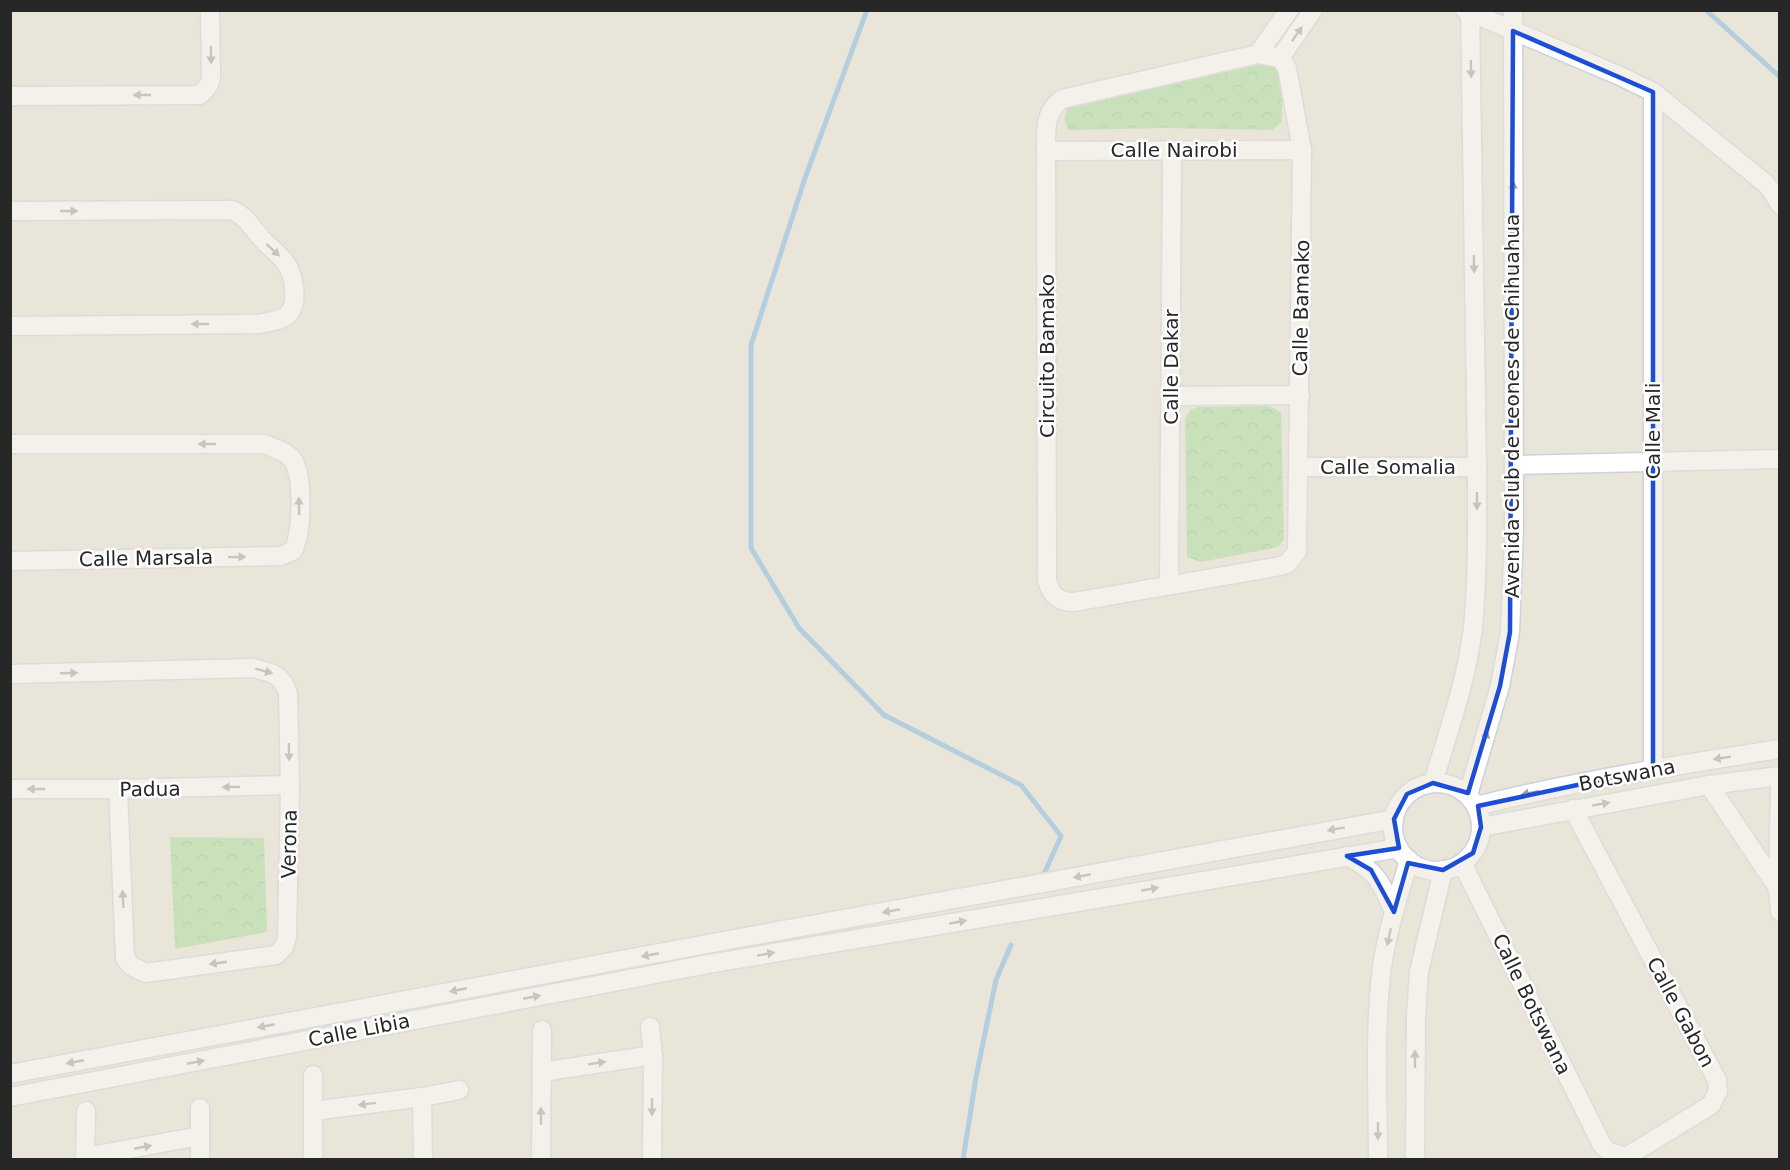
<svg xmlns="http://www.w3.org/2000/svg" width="1790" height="1170" viewBox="0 0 1790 1170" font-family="'DejaVu Sans',sans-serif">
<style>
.park{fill:url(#park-crowns)}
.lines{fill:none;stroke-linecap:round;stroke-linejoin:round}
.stream{stroke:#72b1e5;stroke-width:5}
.minor-casing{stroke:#cecfdf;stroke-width:21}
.minor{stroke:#fff;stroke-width:18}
.oneway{fill:#9e9e9e}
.marked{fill:none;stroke:#1d4ed8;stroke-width:4.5;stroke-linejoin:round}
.labels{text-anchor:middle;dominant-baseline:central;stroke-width:5;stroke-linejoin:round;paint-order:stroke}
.street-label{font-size:20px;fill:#272727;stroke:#fff}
</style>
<defs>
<pattern id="park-crowns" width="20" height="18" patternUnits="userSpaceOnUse" patternTransform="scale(1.5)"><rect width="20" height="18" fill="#a3dc98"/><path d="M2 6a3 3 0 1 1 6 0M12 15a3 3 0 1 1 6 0" fill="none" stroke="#8cbd83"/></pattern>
</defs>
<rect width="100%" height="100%" fill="#e9e5d9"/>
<!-- park -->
<g class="park">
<path d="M1270,62L1282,67V122L1272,130L1165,128L1069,130C1064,123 1063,117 1068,108Z"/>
<polygon points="1269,406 1281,412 1284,539 1278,547 1201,562 1187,557 1185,420 1190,410 1198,407"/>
<polygon points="170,837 264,838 267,932 175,949"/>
</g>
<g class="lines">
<!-- stream -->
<g class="stream">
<polyline points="867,10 805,178 751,345 751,548 799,628 884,715 1021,785 1061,836 1044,874"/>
<polyline points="1706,10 1780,77"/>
<polyline points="963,1160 976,1077 996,980 1011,945"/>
</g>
<defs>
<g id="minor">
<polyline points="1465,10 1620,76 1653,92 1766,184 1774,194 1780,205"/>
<path d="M1258,54L1280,58L1287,68L1302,150L1297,551L1288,563L1281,566L1074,602C1059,602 1051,596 1047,580L1046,151C1046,130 1044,112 1062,99Z"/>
<polyline points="1258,54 1289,10"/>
<polyline points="1280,58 1313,10"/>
<polyline points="1653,92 1653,769"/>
<polyline points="10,96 200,95 209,85 211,78 210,10"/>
<polyline points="1046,151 1302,150"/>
<path d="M10,211L232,210C246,216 252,228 262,239C269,247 278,253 285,262C291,270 293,278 294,288C297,317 284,320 258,324L10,326"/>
<polyline points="1171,396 1300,395"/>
<path d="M10,444H265C274,448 287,452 293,460C304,478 302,533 293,551L281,556L10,561"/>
<polyline points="1514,465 1780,459"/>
<polyline points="1299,467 1477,467"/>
<polyline points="1169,584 1172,150"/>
<path d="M10,674L253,668C273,673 280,673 288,693L290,785L287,937L284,947L276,955L146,973L131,966L125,958L118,789"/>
<polyline points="1780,782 1778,888 1780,912"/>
<path d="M1433,783C1448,732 1467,680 1473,627C1478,574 1477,520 1477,467L1470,10"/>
<circle cx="1437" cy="827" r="44"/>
<polyline points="1709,785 1778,888"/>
<polyline points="10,789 118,789 290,785"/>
<polyline points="1468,795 1500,686 1510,632 1514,530 1513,10"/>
<path d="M1476,806C1576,781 1678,765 1780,749"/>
<polyline points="1481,827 1709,785 1780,776"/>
<path d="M1347,856C1376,870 1382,883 1394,912"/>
<polyline points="1462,863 1602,1145 1609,1152 1626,1157 1711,1105 1718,1091 1717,1080 1573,809"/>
<polyline points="650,1027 653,1055 652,1160"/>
<polyline points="542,1072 653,1055"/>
<polyline points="10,1074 707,944 1394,819"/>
<polyline points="313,1075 313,1160"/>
<polyline points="10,1097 708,964 1399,848"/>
<polyline points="422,1097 423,1160"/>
<polyline points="200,1108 200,1160"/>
<polyline points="313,1111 422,1097 459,1090"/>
<polyline points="85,1157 200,1136"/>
<polyline points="85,1160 86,1111"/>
<polyline points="541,1160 542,1030"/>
<path d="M1378,1160C1378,1096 1374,1030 1382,967C1387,931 1399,895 1409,860"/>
<polyline points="1415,1160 1416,1016 1419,972 1443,870"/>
</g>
</defs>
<!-- minor casing -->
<use href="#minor" class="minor-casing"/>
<!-- minor -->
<use href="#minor" class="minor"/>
</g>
<!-- one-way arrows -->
<defs><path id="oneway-solid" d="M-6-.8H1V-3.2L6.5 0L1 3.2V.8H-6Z" transform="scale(1.5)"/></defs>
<g class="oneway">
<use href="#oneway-solid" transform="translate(1297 34) rotate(-55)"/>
<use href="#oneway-solid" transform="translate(211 55) rotate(89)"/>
<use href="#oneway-solid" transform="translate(1471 69) rotate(89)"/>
<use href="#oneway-solid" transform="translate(142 95) rotate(180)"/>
<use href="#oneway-solid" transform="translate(1513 190) rotate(-90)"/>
<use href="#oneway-solid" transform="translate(69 211)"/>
<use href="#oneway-solid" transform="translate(273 250) rotate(43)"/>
<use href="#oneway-solid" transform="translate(1474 264) rotate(89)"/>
<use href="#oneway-solid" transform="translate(200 324) rotate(180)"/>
<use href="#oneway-solid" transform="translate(207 444) rotate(-180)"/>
<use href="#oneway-solid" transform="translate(1477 501) rotate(90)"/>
<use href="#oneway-solid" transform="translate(299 506) rotate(-91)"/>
<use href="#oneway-solid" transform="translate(237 557) rotate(-1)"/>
<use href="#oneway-solid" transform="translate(264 671) rotate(15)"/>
<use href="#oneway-solid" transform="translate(69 673) rotate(-2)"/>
<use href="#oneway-solid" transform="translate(1485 739) rotate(-74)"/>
<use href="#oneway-solid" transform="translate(289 752) rotate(89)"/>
<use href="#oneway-solid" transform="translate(1722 758) rotate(171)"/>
<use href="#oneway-solid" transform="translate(231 787) rotate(179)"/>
<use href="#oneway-solid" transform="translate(36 789) rotate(-180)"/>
<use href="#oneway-solid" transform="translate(1530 793) rotate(169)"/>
<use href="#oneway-solid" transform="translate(1601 804) rotate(-10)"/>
<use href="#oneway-solid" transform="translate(1336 829) rotate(170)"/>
<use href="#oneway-solid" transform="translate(1082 876) rotate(170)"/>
<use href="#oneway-solid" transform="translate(1150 889) rotate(-10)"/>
<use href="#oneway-solid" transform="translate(123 899) rotate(-93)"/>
<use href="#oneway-solid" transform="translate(891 911) rotate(170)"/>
<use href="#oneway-solid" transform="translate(958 922) rotate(-10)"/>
<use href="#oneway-solid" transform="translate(1389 937) rotate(102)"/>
<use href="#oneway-solid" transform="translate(766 954) rotate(-10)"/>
<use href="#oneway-solid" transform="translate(650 955) rotate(169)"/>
<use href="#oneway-solid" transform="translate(218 963) rotate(172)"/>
<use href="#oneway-solid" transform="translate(458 990) rotate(169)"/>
<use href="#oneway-solid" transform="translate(532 997) rotate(-11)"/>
<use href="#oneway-solid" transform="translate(266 1026) rotate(169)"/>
<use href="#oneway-solid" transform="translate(1415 1059) rotate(-90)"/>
<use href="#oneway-solid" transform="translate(75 1062) rotate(169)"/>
<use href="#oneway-solid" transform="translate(196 1062) rotate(-11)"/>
<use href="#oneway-solid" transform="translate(597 1063) rotate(-9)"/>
<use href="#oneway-solid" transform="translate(367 1104) rotate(173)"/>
<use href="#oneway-solid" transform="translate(652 1107) rotate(90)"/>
<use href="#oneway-solid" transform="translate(541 1116) rotate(-90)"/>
<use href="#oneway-solid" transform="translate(1378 1131) rotate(90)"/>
<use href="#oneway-solid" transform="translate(143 1147) rotate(-11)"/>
</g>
<!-- marked area -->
<path d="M0 0H1790V1170H0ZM1513,31L1653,92V769L1478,806L1481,827L1473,853L1443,870L1408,863L1394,912L1371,870L1347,856L1399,848L1394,819L1407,794L1433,783L1468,793L1500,686L1510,632Z" fill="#e9e5d9" fill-opacity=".55" fill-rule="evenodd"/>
<path class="marked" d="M1513,31L1653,92V769L1478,806L1481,827L1473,853L1443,870L1408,863L1394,912L1371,870L1347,856L1399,848L1394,819L1407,794L1433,783L1468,793L1500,686L1510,632Z"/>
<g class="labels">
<!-- street labels -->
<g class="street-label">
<text x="1174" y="150">Calle Nairobi</text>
<text transform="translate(1301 308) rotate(-89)">Calle Bamako</text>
<text transform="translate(1047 356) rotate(-90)">Circuito Bamako</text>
<text transform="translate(1171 367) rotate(-90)">Calle Dakar</text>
<text transform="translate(1512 406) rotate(-90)">Avenida Club de Leones de Chihuahua</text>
<text transform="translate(1653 431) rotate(-90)">Calle Mali</text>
<text x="1388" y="467">Calle Somalia</text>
<text transform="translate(146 558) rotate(-1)">Calle Marsala</text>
<text transform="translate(1627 775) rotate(-11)">Botswana</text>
<text transform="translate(150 789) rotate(-1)">Padua</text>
<text transform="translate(289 844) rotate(-89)">Verona</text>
<text transform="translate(1532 1004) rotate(64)">Calle Botswana</text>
<text transform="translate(1681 1012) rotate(62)">Calle Gabon</text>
<text transform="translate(359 1030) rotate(-11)">Calle Libia</text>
</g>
</g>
<!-- border -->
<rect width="1790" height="1170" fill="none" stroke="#272727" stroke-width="24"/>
</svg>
